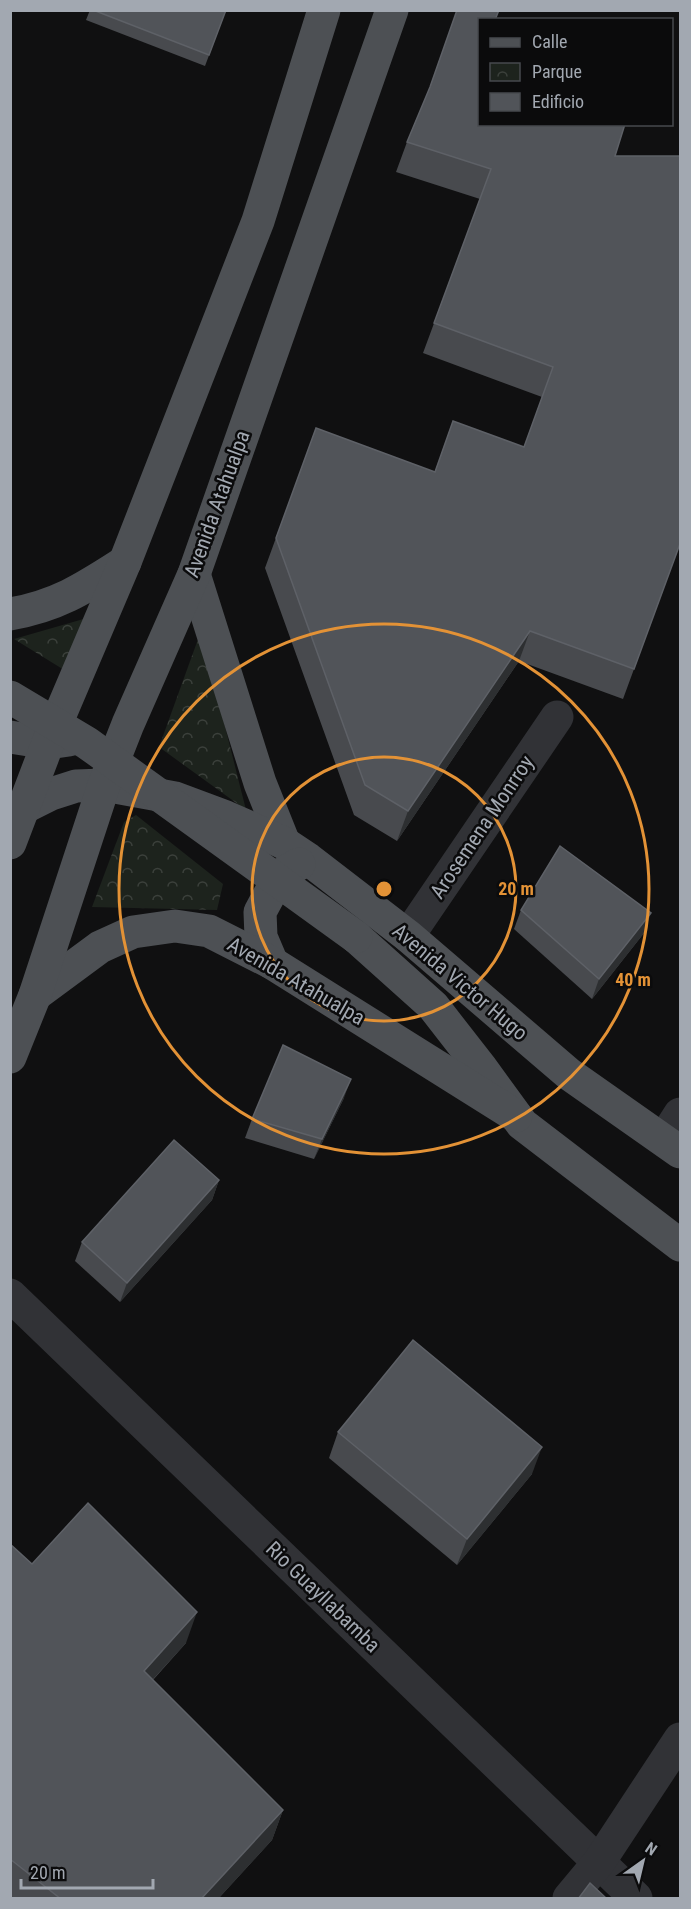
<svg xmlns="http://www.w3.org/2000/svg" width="691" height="1909" viewBox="0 0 691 1909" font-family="'Roboto Condensed',sans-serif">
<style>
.park{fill:url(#park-crowns)}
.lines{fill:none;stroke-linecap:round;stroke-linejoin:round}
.minor{stroke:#313236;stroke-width:33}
.major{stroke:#4d5054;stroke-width:33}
.major-bridge{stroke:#4d5054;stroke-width:33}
.wall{fill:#484a4e}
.shaded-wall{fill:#2d2f31}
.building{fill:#515459;stroke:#5e6167;stroke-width:1.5}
.ring{fill:none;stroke:#e39236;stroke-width:3}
.labels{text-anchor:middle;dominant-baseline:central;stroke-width:5;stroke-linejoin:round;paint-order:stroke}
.street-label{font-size:21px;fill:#a2a8b1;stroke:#0b0b0c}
.centre{fill:#e39236;stroke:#0b0b0c;stroke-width:3}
.ring-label{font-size:18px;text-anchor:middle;font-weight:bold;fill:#e39236;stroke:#0b0b0c;stroke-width:5;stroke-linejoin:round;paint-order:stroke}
</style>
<defs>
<pattern id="park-crowns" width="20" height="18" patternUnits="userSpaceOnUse" patternTransform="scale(1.5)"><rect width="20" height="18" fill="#1d231d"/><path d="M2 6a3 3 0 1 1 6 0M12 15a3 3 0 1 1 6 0" fill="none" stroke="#3b403b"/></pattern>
</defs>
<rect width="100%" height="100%" fill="#101011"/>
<!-- park -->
<g class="park">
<polygon points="87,618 69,673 14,639"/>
<polygon points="201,631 246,810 159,747"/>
<polygon points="136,815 223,884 217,910 92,907 124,822"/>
</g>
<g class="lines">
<!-- minor -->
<g class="minor">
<polyline points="408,936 557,717"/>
<polyline points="664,1139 680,1114"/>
<polyline points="10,1295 636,1898"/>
<polyline points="569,1898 599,1862 680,1739"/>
</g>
<!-- major -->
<g class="major">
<polyline points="194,574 260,783 284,843"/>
<path d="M10,614C58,606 86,587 125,562"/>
<polyline points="10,737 48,743 69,740"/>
<polyline points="23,808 51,794 76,786 104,785 175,798 226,817 284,843 308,859 408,936 569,1074 680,1152"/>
<polyline points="10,843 48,743 125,562 258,221 324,10"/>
<polyline points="356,937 433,1006 482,1069 522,1124 680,1245"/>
<polyline points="272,963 261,937 260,912 280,875 299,864"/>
<polyline points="35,995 100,947 133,932 175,926 209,931 272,963 516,1116"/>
<polyline points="10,1057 35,995 104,785 128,724 194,574 392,10"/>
</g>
<!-- major-bridge -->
<polyline class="major-bridge" points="10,697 87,743 356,937"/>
</g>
<!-- wall -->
<g class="wall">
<polygon points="90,10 226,10 205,66 86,20"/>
<polygon points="480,20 480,124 615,156 681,541 623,699 519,661 397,841 354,815 265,568 316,428 435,472 524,447 542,397 423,353 480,199 396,172 407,142"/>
<polygon points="521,910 644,933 592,999 514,929"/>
<polygon points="344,1098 314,1159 245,1138 252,1119"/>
<polygon points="219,1180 212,1200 120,1302 75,1261 82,1242"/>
<polygon points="338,1432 532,1474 457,1565 329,1458"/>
<polygon points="10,1544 32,1564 186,1643 153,1680 283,1810 272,1840 218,1899 10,1898"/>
</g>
<!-- shaded-wall -->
<g class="shaded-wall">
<polygon points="530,631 519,661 397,841 408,811"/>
<polygon points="651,913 644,933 592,999 599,979"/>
<polygon points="351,1079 344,1098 314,1159 322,1139"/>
<polygon points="219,1180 212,1200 120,1302 127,1283"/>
<polygon points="542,1447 532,1474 457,1565 467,1539"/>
<polygon points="197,1612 186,1643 133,1701 144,1671"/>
<polygon points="283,1810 272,1840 218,1899 201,1899"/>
</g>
<!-- building -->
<g class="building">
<polygon points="93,10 226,10 209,55"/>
<polygon points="457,10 499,10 495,20 480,20 480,124 625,124 615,156 681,156 681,541 634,669 530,631 408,811 365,785 276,538 316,428 435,472 453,421 524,447 553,367 434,323 491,169 407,142 430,87"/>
<polygon points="560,846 651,913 599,979 521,910"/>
<polygon points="283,1045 351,1079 322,1139 252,1119"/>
<polygon points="174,1140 219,1180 127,1283 82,1242"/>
<polygon points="413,1340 542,1447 467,1539 338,1432"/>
<polygon points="88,1503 197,1612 144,1671 283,1810 201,1899 61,1899 10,1859 10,1544 32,1564"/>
<polygon points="590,1883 607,1899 578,1899"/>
</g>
<!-- distance rings -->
<g class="ring">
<circle cx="384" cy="889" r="132"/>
<circle cx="384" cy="889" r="265"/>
</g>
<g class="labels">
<!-- street labels -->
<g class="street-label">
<text transform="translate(217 504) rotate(-70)">Avenida Atahualpa</text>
<text transform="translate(482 827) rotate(-56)">Arosemena Monrroy</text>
<text transform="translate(296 981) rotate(30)">Avenida Atahualpa</text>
<text transform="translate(460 982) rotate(40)">Avenida Victor Hugo</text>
<text transform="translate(323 1597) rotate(44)">Rio Guayllabamba</text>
</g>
</g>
<circle cx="384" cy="889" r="9" class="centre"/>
<g class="ring-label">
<text x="516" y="895">20 m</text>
<text x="633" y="986">40 m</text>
</g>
<!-- border -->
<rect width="691" height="1909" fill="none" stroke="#a2a8b1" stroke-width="24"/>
<!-- legend -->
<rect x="478" y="18" width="195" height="108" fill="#0b0b0c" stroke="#474a4e" stroke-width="1.5"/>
<rect x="490" y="38" width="30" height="9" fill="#4d5054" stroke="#474a4e" stroke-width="1.5"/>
<text x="532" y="48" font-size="18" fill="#a2a8b1">Calle</text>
<rect x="490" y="63" width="30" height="18" fill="url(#park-crowns)" stroke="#474a4e" stroke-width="1.5"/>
<text x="532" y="78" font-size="18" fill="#a2a8b1">Parque</text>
<rect x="490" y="93" width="30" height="18" fill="#515459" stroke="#474a4e" stroke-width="1.5"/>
<text x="532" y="108" font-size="18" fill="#a2a8b1">Edificio</text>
<!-- north arrow -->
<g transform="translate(643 1861) rotate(34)" stroke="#0b0b0c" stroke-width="4.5" paint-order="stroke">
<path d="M0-4.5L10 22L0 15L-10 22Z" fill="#a2a8b1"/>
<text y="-9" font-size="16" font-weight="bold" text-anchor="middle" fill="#a2a8b1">N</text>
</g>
<!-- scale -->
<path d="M21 1879v9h132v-9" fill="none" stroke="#a2a8b1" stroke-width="3"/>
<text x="30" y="1879" font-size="18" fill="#a2a8b1" stroke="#0b0b0c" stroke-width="4.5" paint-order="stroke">20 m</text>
</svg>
